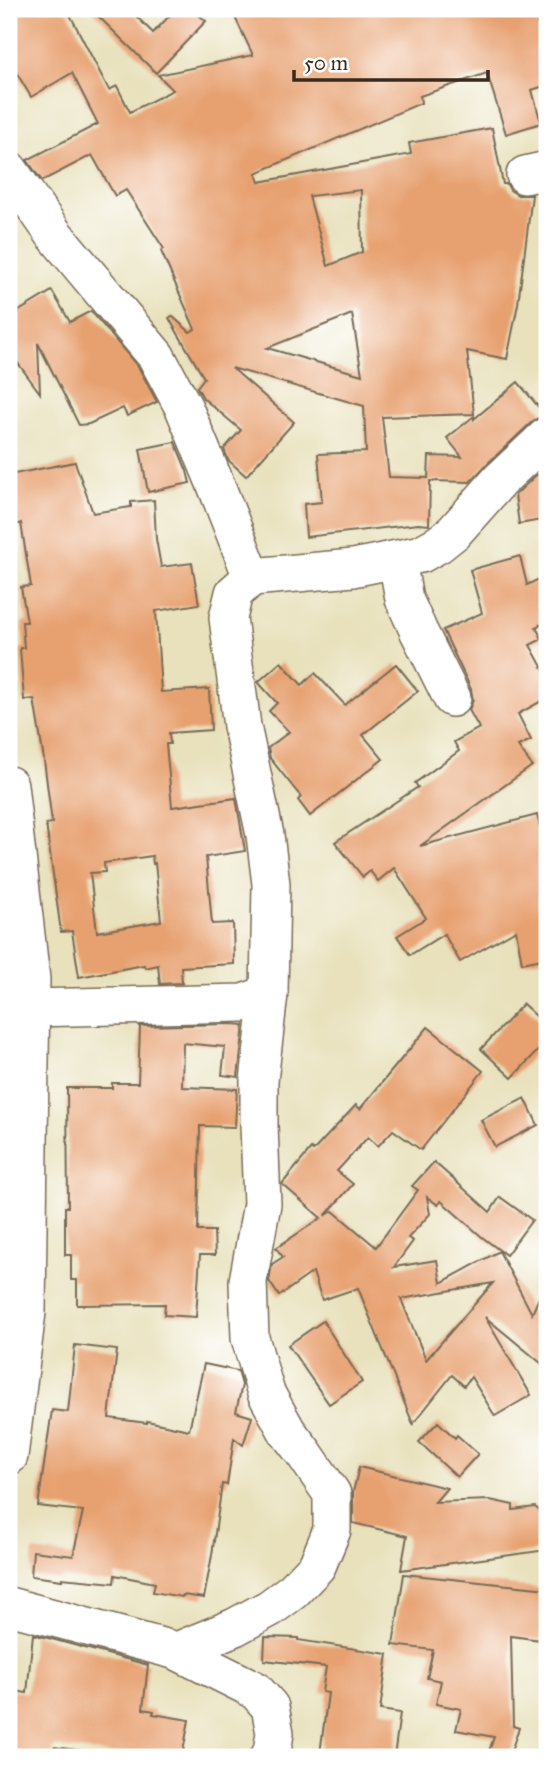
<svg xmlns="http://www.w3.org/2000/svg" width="556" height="1766" viewBox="0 0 556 1766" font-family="'IM FELL Great Primer',serif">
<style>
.building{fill:#e7a070;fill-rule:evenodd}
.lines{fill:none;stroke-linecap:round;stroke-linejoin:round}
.minor-casing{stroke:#786a55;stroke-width:40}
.minor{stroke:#fff;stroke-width:37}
</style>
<rect width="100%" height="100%" fill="#fff"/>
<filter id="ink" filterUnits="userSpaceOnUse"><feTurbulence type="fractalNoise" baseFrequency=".0143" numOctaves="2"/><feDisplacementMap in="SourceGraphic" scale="14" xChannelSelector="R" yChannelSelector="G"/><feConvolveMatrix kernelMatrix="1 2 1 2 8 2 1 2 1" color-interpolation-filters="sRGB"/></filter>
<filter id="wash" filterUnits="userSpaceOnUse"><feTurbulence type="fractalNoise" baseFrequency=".00686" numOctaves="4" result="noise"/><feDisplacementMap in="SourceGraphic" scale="28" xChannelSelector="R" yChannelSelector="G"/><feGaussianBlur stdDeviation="1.57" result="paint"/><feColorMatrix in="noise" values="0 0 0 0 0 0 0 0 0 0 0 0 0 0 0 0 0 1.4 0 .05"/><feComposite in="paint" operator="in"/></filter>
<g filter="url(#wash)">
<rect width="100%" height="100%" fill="#e8e1bc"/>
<g id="blocks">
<!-- building -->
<g class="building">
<path d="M9,9H67L109,90L117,86L130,112L173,90L158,75L253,55L231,9H533L547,55V85L532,90L541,123L506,134L487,73L420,96L421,103L256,173L259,182L411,154L409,143L492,128L503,184H507L510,190L518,195H532L518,304L507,359L467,351L474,414L382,417L389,477L428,478L429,456L462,457L447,438L474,416V419L518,382L546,416H542L533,421L486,465L470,482L430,481L429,525L418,524L306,537L304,504L322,502L318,454L366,452L364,406L232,368L294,422L246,476L228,460L224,449L241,430L203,398L197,387L204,378L169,318L172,316L190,332L195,329L161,251L164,249L126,190L115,196L92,155L42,181L27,160L98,124L72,73L31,97L9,60ZM361,190L362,252L328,266L309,196ZM352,314L362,375L267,348Z"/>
<polygon points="91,9 129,9 153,33 176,9 192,9 206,21 156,73"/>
<polygon points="52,291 70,322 91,311 139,368 157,402 127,416 123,408 89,424 79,425 38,343 40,393 9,351 9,317"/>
<polygon points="175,442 187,471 190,483 148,492 140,449"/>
<path d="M75,462L93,513L131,507V502L154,500L156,539L161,567L192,563L199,604L156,611L161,692L209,689L211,730L169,733L170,744H166L172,807L236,798L245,851L206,857L212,924L233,923L234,964L181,967L182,983L160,984L158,965L145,968L144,965L79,977L72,931L61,932L46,824L52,823L44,760L34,699L24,700L20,648H24L22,622H27L21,587L31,586L21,523L9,527V475ZM152,856L153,864L155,863L161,921L97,932L90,873L105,872L104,863Z"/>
<polygon points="547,473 547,519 519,524 515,495 536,475"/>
<polygon points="520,556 527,585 547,575 547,621 536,627 542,639 530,645 547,676 547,698 518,714 531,740 518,746 532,766 420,846 537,815 547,853 547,958 522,963 516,930 460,962 444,934 410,955 397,936 426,918 394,868 378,881 370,871 363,877 335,842 418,787 415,783 459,751 454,742 479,728 469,710 473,700 471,689 443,630 482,613 470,570"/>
<polygon points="281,662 302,685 315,673 345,705 396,664 418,691 363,735 383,759 310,816 298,800 301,797 270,758 268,748 289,732 269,711 277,703 258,682"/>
<polygon points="523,1004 547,1026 547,1041 512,1078 481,1049"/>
<polygon points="232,1024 244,1025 238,1077 222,1075 225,1047 183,1043 182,1087 237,1089 235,1127 200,1126 198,1231 214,1231 215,1255 200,1255 196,1317 164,1315 165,1304 77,1305 77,1280 71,1280 71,1255 65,1255 65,1207 68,1207 67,1088 112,1088 112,1083 138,1083 140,1026"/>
<path d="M428,1027L483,1071L421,1150L393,1130L378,1146L368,1137L337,1171L353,1184L325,1216L333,1211L376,1247L418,1190L412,1186L434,1162L490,1212L500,1197L532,1220L506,1255L482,1237L441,1201L438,1205L427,1197L430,1214L408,1238L413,1241L394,1267L437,1260L441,1283L499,1251L532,1314L547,1279V1368L485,1317L531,1395L495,1416L471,1377L464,1386L452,1375L413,1424L358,1288L322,1300L313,1272L279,1296L269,1281L272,1264L283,1257L276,1248L321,1218L282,1184L311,1149L313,1151L356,1105L360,1109ZM493,1283L472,1307L426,1360L401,1299Z"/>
<polygon points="525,1098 538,1125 495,1147 481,1120"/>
<polygon points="323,1321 362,1382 329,1404 288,1345"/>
<polygon points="75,1345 117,1350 109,1418 147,1423 147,1421 189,1430 204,1364 238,1371 242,1385 236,1412 252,1417 243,1445 234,1438 227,1485 222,1484 212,1555 204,1598 183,1595 182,1597 153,1592 155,1583 115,1575 114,1583 62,1578 62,1580 31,1576 33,1551 73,1556 83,1511 38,1506 52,1410 68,1412"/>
<polygon points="438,1422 455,1438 457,1435 478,1454 457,1477 419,1442"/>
<polygon points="359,1467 447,1488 435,1502 490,1500 513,1505 513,1510 535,1507 547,1517 547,1550 401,1570 407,1536 353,1523 353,1492"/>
<polygon points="404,1574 547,1589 541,1640 511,1636 513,1726 519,1728 509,1757 487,1757 494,1737 456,1730 461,1709 436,1704 441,1681 427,1678 433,1650 393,1645"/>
<polygon points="33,1634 148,1665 143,1709 154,1711 153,1714 189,1720 182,1757 135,1757 54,1747 52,1757 9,1757 9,1690 27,1693"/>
<polygon points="265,1637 298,1638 298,1640 388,1654 380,1710 400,1713 394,1757 340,1757 320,1754 328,1693 322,1692 326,1667 264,1660"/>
</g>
</g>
</g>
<g filter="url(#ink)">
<use href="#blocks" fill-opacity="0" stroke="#786a55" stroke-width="2"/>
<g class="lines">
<defs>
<g id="minor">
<polyline points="9,170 54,234 156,356 184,408 218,490 252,577"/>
<polyline points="525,175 547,170"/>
<polyline points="397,560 404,599 419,632 452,698"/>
<polyline points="9,785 31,979 27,1312 9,1456"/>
<polyline points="31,1008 243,1003 269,994"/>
<polyline points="9,1606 177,1651 235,1627 270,1608 293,1591 317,1566 332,1530 332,1494 304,1453 287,1431 266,1393 250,1338 248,1281 262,1204 259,1125 259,1081 269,994 271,884 265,835 242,726 228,618 234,593 252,577 353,568 421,554 439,544 454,532 500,480 547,436"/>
<polyline points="177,1651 255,1690 270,1707 275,1733 272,1752 269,1757"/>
</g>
</defs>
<!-- minor casing -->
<use href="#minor" class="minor-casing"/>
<!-- minor -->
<use href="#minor" class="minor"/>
</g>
</g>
<!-- margin -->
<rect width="556" height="1766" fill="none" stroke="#fff" stroke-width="35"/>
<!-- scale -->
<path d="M294 70v10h194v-10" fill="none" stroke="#3b2a1e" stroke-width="3.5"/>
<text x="304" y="70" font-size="21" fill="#3b2a1e" stroke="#ffffff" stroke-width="5" paint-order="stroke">50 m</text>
</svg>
